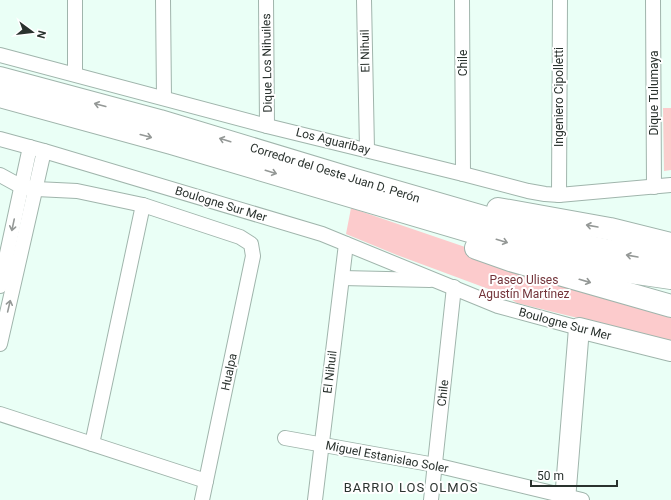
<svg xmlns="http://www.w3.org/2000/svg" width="671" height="500" viewBox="0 0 671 500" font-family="Roboto,sans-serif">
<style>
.green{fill:#fccbcc}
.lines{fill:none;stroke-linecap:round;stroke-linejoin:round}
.street-casing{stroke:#a0b5ac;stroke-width:16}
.secondary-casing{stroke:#a0b5ac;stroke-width:22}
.highway-casing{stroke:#a0b5ac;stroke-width:24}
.street{stroke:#fff;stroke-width:14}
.secondary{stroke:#fff;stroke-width:20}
.highway{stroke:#fff;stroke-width:22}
.oneway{stroke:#949896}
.labels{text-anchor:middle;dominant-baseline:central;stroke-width:4;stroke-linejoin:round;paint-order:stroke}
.street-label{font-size:12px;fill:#2a322e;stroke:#fff}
.park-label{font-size:12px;fill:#73343a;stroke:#fff}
.neighbourhood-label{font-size:13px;letter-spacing:1px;fill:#2a322e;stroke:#fff}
</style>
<rect width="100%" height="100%" fill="#eafff6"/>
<!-- green -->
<g class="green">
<polygon points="663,108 671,108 671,170 664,171"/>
<polygon points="351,208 468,248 671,310 671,341 517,303 502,294 397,255 346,234"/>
</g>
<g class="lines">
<defs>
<g id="street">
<polyline points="163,0 164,98"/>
<polyline points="266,0 267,126"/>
<polyline points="364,0 367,149"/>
<polyline points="462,0 463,174"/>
<polyline points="653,0 654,187"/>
<polyline points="0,55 267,126 463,174 528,191 545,194 559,195 671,185"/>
<polyline points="75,74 75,0"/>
<polyline points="0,139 44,151 322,234 498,306 579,328"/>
<polyline points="0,175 22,187 36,189 77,191 143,205 240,237 251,244 253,256 202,500"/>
<polyline points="559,195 560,0"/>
<polyline points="342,278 430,280"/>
<polyline points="0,286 30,147"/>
<polyline points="0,344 44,151"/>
<polyline points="0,414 206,481"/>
<polyline points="285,438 435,465 582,500"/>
<polyline points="92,444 143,205"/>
<polyline points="315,500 346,244"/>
<polyline points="431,500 454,287"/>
</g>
<polyline id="secondary" points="565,500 579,328 671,351"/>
<g id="highway">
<polyline points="0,78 160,121 352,179 580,245 630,255 671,261"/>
<polyline points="0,96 171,143 544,253 610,269 671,278"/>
<polyline points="498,209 610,229 671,244"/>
<polyline points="476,248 510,260 671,306"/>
</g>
</defs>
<!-- street casing -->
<use href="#street" class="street-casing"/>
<!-- secondary casing -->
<use href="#secondary" class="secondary-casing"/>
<!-- highway casing -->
<use href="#highway" class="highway-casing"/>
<!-- street -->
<use href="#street" class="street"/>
<!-- secondary -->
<use href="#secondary" class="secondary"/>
<!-- highway -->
<use href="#highway" class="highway"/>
</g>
<!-- one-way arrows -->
<defs><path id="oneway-shaft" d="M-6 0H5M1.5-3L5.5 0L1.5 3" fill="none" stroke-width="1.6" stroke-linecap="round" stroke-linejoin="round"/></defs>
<g class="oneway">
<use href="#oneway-shaft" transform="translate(100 105) rotate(-165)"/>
<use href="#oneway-shaft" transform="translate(146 136) rotate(15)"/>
<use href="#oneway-shaft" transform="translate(225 140) rotate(-163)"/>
<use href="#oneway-shaft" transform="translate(271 172) rotate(17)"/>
<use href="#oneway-shaft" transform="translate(13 225) rotate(102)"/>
<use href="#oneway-shaft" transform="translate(592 226) rotate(-170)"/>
<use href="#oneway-shaft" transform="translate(502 241) rotate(17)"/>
<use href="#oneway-shaft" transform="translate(632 256) rotate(-170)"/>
<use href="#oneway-shaft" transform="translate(585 281) rotate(16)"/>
<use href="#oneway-shaft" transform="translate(9 306) rotate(-77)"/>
</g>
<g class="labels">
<!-- street labels -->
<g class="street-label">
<text transform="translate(365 51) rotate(-91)">El Nihuil</text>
<text transform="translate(267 63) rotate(-91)">Dique Los Nihuiles</text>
<text transform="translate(463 63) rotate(-90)">Chile</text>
<text transform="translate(654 93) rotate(-90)">Dique Tulumaya</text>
<text transform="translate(559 97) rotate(-90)">Ingeniero Cipolletti</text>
<text transform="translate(333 141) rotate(14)">Los Aguaribay</text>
<text transform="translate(335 173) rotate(17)">Corredor del Oeste Juan D. Perón</text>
<text transform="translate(221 204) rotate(17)">Boulogne Sur Mer</text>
<text transform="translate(565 324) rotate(15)">Boulogne Sur Mer</text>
<text transform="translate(229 372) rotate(-78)">Hualpa</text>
<text transform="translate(330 372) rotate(-83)">El Nihuil</text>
<text transform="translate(443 393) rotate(-84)">Chile</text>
<text transform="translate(387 457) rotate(11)">Miguel Estanislao Soler</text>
</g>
<!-- park labels -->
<g class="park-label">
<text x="524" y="280">Paseo Ulises<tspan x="524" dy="14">Agustín Martínez</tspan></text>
</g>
<!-- neighbourhood labels -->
<g class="neighbourhood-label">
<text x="411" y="487">BARRIO LOS OLMOS</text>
</g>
</g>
<!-- north arrow -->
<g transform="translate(32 32) rotate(105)" stroke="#ffffff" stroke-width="3" paint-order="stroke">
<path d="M0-3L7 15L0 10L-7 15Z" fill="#2a322e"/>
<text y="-6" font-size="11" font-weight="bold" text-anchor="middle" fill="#2a322e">N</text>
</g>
<!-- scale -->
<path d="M531 480v6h86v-6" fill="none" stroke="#2a322e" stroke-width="2"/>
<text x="537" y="480" font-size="12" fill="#2a322e" stroke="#ffffff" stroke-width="3" paint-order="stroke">50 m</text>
</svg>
